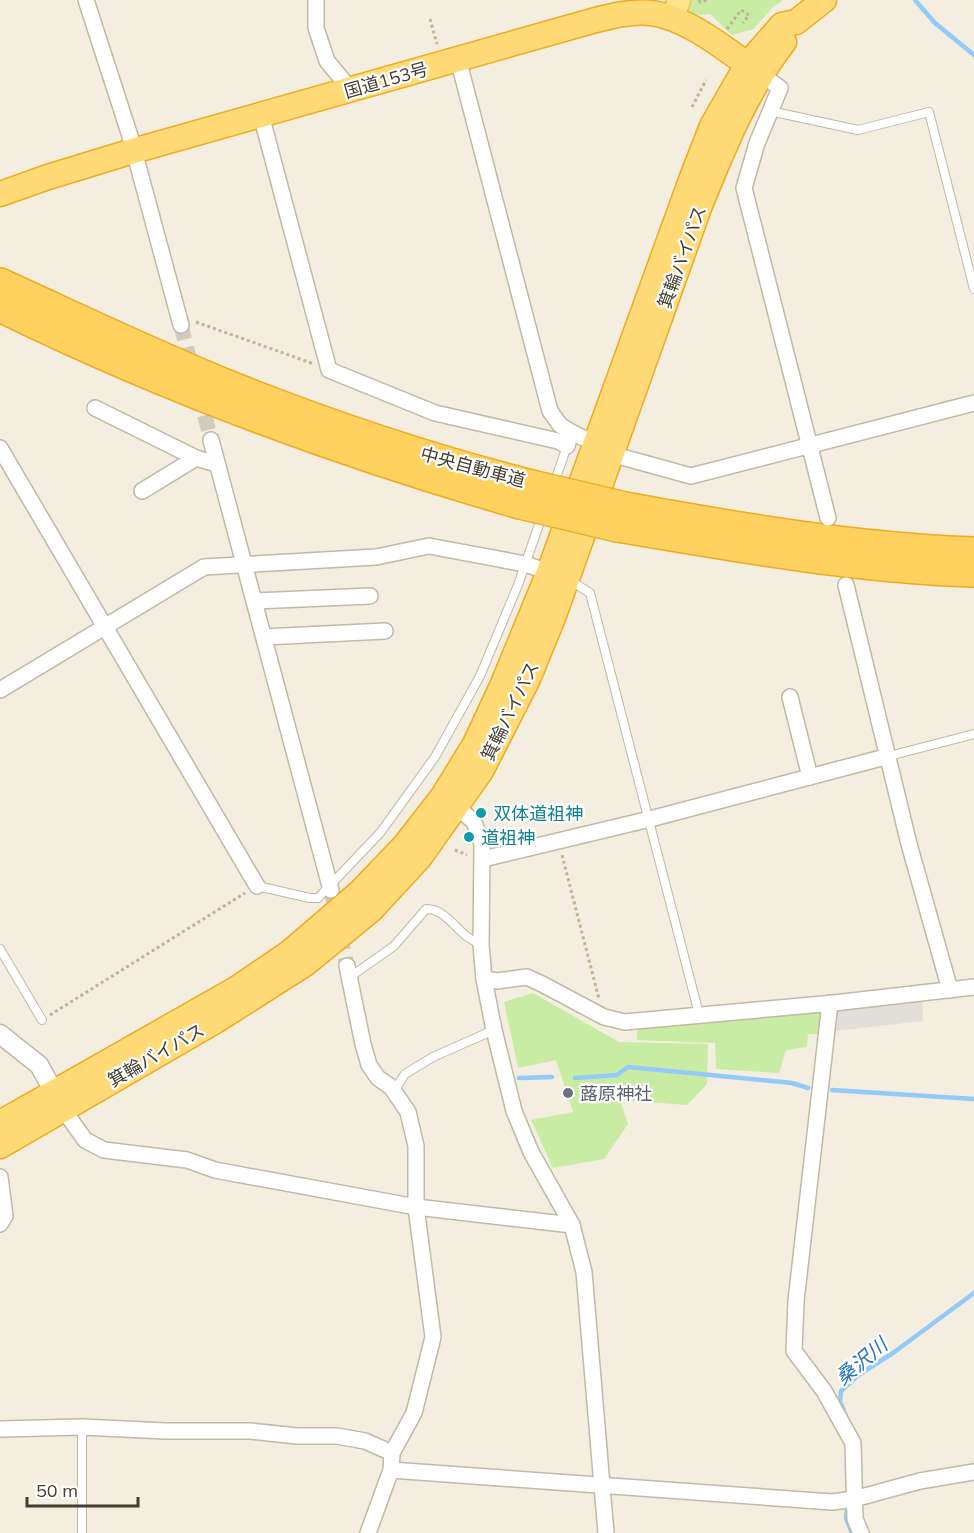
<svg xmlns="http://www.w3.org/2000/svg" width="974" height="1533" viewBox="0 0 974 1533" font-family="Mulish,'Noto Sans JP',sans-serif">
<style>
.green{fill:#c8eca4}
.parking{fill:#e2dfda}
.lines{fill:none;stroke-linecap:round;stroke-linejoin:round}
.stream{stroke:#94caf8;stroke-width:4.5}
.minor-tunnel{stroke:#d0cbbd;stroke-width:15;stroke-dasharray:15 8;stroke-linecap:butt}
.service-casing{stroke:#c1b9a5;stroke-width:10}
.minor-casing{stroke:#c1b9a5;stroke-width:18}
.tertiary-casing{stroke:#c1b9a5;stroke-width:21}
.primary-casing{stroke:#f0c751;stroke-width:26}
.trunk-casing{stroke:#eeab1f;stroke-width:27}
.motorway-casing{stroke:#eeab1f;stroke-width:30}
.path{stroke:#c2b392;stroke-width:3;stroke-dasharray:3 3;stroke-linecap:butt}
.service{stroke:#fff;stroke-width:8}
.minor{stroke:#fff;stroke-width:15}
.tertiary{stroke:#fff;stroke-width:18}
.primary{stroke:#ffe48d;stroke-width:22}
.trunk{stroke:#ffda76;stroke-width:24}
.motorway{stroke:#ffd15f;stroke-width:27}
.motorway-bridge-casing{stroke:#eeab1f;stroke-width:30;stroke-linecap:butt}
.motorway-bridge{stroke:#ffd15f;stroke-width:27}
.culture-dot{fill:#0f9aa8;stroke:#fff;stroke-width:2}
.worship-dot{fill:#6b7280;stroke:#fff;stroke-width:2}
.labels{text-anchor:middle;dominant-baseline:central;stroke-width:4.5;stroke-linejoin:round;paint-order:stroke}
.street-label{font-size:18px;fill:#443d31;stroke:#fff}
.culture-label{font-size:18px;fill:#0d838f;stroke:#fff;text-anchor:start}
.worship-label{font-size:18px;fill:#5b616d;stroke:#fff;text-anchor:start}
.water-label{font-size:20px;font-style:italic;fill:#2072ba;stroke:#fff}
</style>
<rect width="100%" height="100%" fill="#f3eee0"/>
<!-- green -->
<g class="green">
<polygon points="688,0 783,0 773,7 754,29 732,35 710,14 694,16 688,9"/>
<polygon points="533,993 619,1042 708,1044 707,1084 687,1105 620,1100 628,1124 604,1159 553,1168 531,1120 573,1112 556,1060 518,1068 504,1002"/>
<polygon points="823,1008 820,1034 808,1034 807,1047 786,1050 779,1073 716,1069 715,1043 637,1040 637,1025"/>
</g>
<!-- parking -->
<polygon class="parking" points="922,993 923,1021 836,1031 834,1003"/>
<g class="lines">
<!-- stream -->
<g class="stream">
<polyline points="915,0 935,23 974,55"/>
<polyline points="519,1078 552,1077"/>
<polyline points="575,1078 617,1075 628,1067 792,1083 808,1088"/>
<polyline points="832,1090 974,1099"/>
<polyline points="846,1416 840,1402 841,1391 860,1374 893,1353 974,1293"/>
<polyline points="847,1508 846,1518 852,1533"/>
</g>
<!-- minor-tunnel -->
<g class="minor-tunnel">
<polyline points="181,325 192,370"/>
<polyline points="199,393 211,440"/>
<polyline points="331,890 347,966"/>
</g>
<defs>
<g id="service">
<polyline points="770,111 858,130 929,112 974,289"/>
<polyline points="554,484 567,446"/>
<polyline points="571,581 590,593 699,1014"/>
<polyline points="889,756 974,734"/>
<polyline points="257,886 310,898 318,898 380,833 435,757 480,676 518,585 542,516"/>
<polyline points="0,949 42,1020"/>
<path d="M350,977L394,946L426,909C442,908 454,926 465,935C470,939 476,942 481,945"/>
<polyline points="394,1091 405,1074 433,1057 494,1030"/>
<polyline points="82,1427 82,1533"/>
</g>
<g id="minor">
<polyline points="86,0 130,136 181,325"/>
<polyline points="316,0 316,28 327,61 351,90"/>
<polyline points="458,59 550,411 560,425 571,432"/>
<polyline points="762,75 780,88 757,143 744,188 828,518"/>
<polyline points="261,115 329,370 435,413 558,441 567,446 571,432 594,443"/>
<polyline points="95,408 196,458 217,464"/>
<polyline points="211,440 331,890"/>
<polyline points="0,448 257,886"/>
<polyline points="611,454 691,476 974,403"/>
<polyline points="142,491 196,458"/>
<polyline points="846,585 909,844 950,990"/>
<polyline points="255,601 370,596"/>
<polyline points="264,637 385,631"/>
<polyline points="0,690 204,567 376,557 429,546 525,564 549,572"/>
<polyline points="790,697 810,777"/>
<polyline points="456,806 474,822 482,844 481,945 484,979 494,1030 514,1111 531,1152 572,1225 584,1272 606,1533"/>
<polyline points="483,859 650,819 889,756"/>
<polyline points="347,966 363,1044 369,1065 378,1078 391,1087 408,1112 416,1146 416,1207 433,1337 414,1413 392,1453 391,1470 368,1533"/>
<polyline points="484,979 497,981 527,977 542,984 604,1017 625,1022 834,1003 974,987"/>
<polyline points="830,1003 796,1301 794,1351 824,1391 853,1443 855,1519 861,1533"/>
<polyline points="63,1109 85,1140 104,1150 187,1160 215,1170 416,1207 572,1225"/>
<polyline points="0,1177 5,1216 0,1224"/>
<polyline points="0,1429 82,1427 165,1431 250,1431 297,1436 337,1436 365,1441 392,1453"/>
<polyline points="391,1470 832,1502 854,1499 920,1481 974,1472"/>
</g>
<polyline id="tertiary" points="0,1034 39,1065 59,1101"/>
<polyline id="primary" points="673,18 679,0"/>
<g id="trunk">
<path d="M0,194L48,177L133,151L592,21C611,16 631,11 651,13C687,17 729,52 759,73"/>
<polyline points="0,1123 236,989 289,953 360,892 405,845 443,796 475,744 502,686 549,572 691,180 712,126 747,65 782,25 796,22 824,0"/>
<path d="M0,1146L217,1020L305,964L371,910L420,857L481,771L528,679L553,618L699,208C722,151 746,91 784,42"/>
</g>
<g id="motorway">
<path d="M0,282C77,317 154,354 233,386C331,425 430,458 532,484"/>
<path d="M0,308C167,390 342,454 520,505"/>
<path d="M625,506C740,527 857,547 974,551"/>
<path d="M617,528C736,548 854,569 974,573"/>
</g>
</defs>
<!-- service casing -->
<use href="#service" class="service-casing"/>
<!-- minor casing -->
<use href="#minor" class="minor-casing"/>
<!-- tertiary casing -->
<use href="#tertiary" class="tertiary-casing"/>
<!-- primary casing -->
<use href="#primary" class="primary-casing"/>
<!-- trunk casing -->
<use href="#trunk" class="trunk-casing"/>
<!-- motorway casing -->
<use href="#motorway" class="motorway-casing"/>
<!-- path -->
<g class="path">
<polyline points="699,0 700,2 708,0"/>
<polyline points="430,19 437,44"/>
<polyline points="727,29 741,10 749,15 743,23"/>
<polyline points="692,107 706,80"/>
<polyline points="196,322 314,364"/>
<polyline points="455,850 467,855"/>
<polyline points="562,855 599,999"/>
<polyline points="50,1015 245,893"/>
</g>
<!-- service -->
<use href="#service" class="service"/>
<!-- minor -->
<use href="#minor" class="minor"/>
<!-- tertiary -->
<use href="#tertiary" class="tertiary"/>
<!-- primary -->
<use href="#primary" class="primary"/>
<!-- trunk -->
<use href="#trunk" class="trunk"/>
<!-- motorway -->
<use href="#motorway" class="motorway"/>
<defs>
<g id="motorway-bridge">
<polyline points="532,484 625,506"/>
<polyline points="520,505 617,528"/>
</g>
</defs>
<!-- motorway-bridge casing -->
<use href="#motorway-bridge" class="motorway-bridge-casing"/>
<!-- motorway-bridge -->
<use href="#motorway-bridge" class="motorway-bridge"/>
</g>
<!-- markers -->
<g class="culture-dot">
<circle cx="481" cy="813" r="6"/>
<circle cx="469" cy="837" r="6"/>
</g>
<circle class="worship-dot" cx="568" cy="1093" r="6"/>
<g class="labels">
<!-- street labels -->
<g class="street-label">
<text transform="translate(386 80) rotate(-16)">国道153号</text>
<text transform="translate(682 257) rotate(-70)">箕輪バイパス</text>
<text transform="translate(473 467) rotate(15)">中央自動車道</text>
<text transform="translate(510 711) rotate(-64)">箕輪バイパス</text>
<text transform="translate(156 1055) rotate(-30)">箕輪バイパス</text>
</g>
<!-- culture labels -->
<g class="culture-label">
<text x="493" y="813">双体道祖神</text>
<text x="481" y="837">道祖神</text>
</g>
<!-- worship labels -->
<g class="worship-label">
<text x="580" y="1093">蕗原神社</text>
</g>
<!-- water labels -->
<g class="water-label">
<text transform="translate(861 1361) rotate(-40)">桑沢川</text>
</g>
</g>
<!-- scale -->
<path d="M27 1497v9h111v-9" fill="none" stroke="#443d31" stroke-width="3"/>
<text x="36" y="1497" font-size="18" fill="#443d31" stroke="#ffffff" stroke-width="4.5" paint-order="stroke">50 m</text>
</svg>
